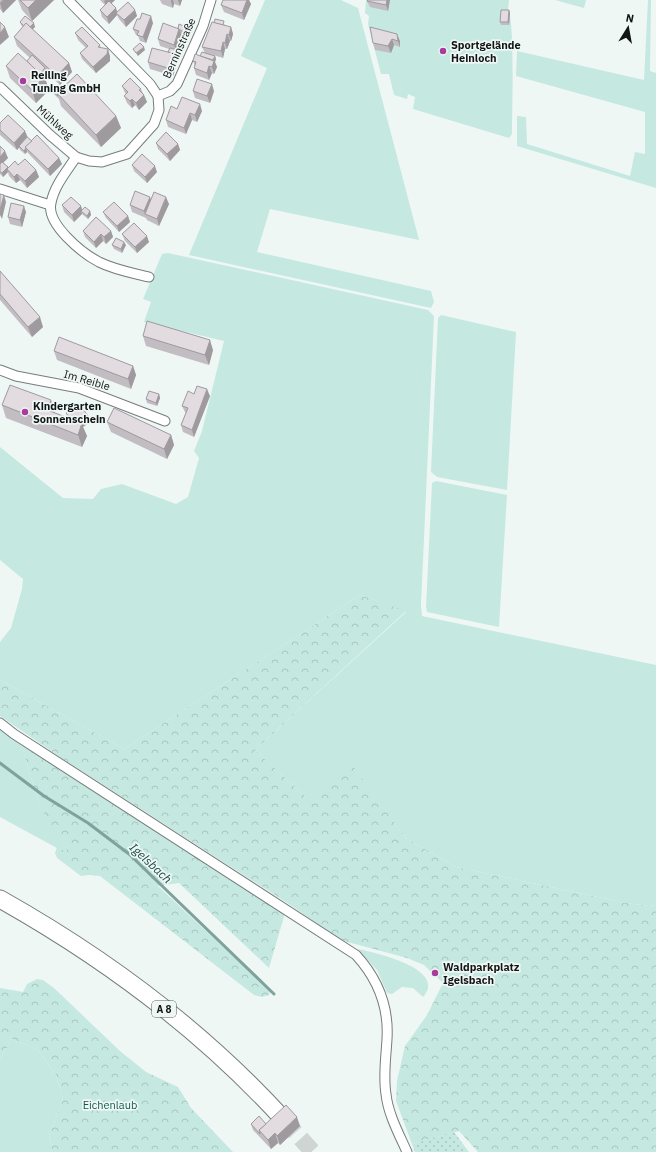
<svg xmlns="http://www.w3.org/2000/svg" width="656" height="1152" viewBox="0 0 656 1152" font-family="'IBM Plex Sans',sans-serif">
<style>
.grass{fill:#c5e8e1}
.forest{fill:url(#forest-crowns)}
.park{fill:url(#park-dots)}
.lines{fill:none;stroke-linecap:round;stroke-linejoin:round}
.stream{stroke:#7fa39c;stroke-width:3}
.highway-tunnel{stroke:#ced5d3;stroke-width:17;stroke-dasharray:17 8;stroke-linecap:butt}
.street-casing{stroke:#767d7c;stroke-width:11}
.highway-casing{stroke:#767d7c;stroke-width:19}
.street{stroke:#fff;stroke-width:9}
.highway{stroke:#fff;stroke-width:17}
.wall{fill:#c2bdc2}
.shaded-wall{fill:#9e9a9e}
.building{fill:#e2dce1;stroke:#9e9a9e}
.poi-dot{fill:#a73c9c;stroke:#eff7f5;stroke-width:1.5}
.labels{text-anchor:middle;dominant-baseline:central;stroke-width:3.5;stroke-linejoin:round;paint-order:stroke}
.shield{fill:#eff7f5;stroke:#545958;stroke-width:1}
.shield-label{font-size:10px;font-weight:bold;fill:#121515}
.poi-label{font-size:11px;font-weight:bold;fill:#121515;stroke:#eff7f5;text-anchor:start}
.street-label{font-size:11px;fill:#121515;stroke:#eff7f5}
.park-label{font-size:11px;fill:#0f5b52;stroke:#eff7f5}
.water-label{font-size:12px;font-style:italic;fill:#174c45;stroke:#eff7f5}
</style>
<defs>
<pattern id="forest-crowns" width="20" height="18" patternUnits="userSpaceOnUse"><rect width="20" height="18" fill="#c5e8e1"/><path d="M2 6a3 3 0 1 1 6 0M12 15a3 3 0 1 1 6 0" fill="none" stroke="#a8c6c0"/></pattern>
<pattern id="park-dots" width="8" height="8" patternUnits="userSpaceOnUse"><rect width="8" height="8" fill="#c5e8e1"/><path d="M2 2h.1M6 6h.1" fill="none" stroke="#a8c6c0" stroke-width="1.8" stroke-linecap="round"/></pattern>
</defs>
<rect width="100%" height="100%" fill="#eff7f5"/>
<!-- grass -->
<g class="grass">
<polygon points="265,0 341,0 358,8 419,240 270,209 257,252 431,291 434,302 431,308 189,255 267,68 241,56"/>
<path d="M366,0H511H509L508,10C515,19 512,116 512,134L509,138L413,109L415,97L408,94L407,99L394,95L389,74H381L368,24L369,16L365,13Z"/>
<polygon points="555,0 586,0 584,8"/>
<polygon points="648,0 651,0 650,71 656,73 656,188 517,146 517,116 526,117 527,144 630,176 635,152 645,154 645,112 516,76 517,51 644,80"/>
<polygon points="168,253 428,310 434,316 421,605 422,616 656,665 656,905 649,906 627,903 456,867 406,838 350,763 307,798 255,750 406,612 360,595 124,749 0,680 0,642 11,628 22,589 23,579 0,560 0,447 63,498 93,499 101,489 122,484 176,504 188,497 199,458 194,451 202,431 224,341 144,322 151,302 143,299 162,254"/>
<polygon points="441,315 516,332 507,490 437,477 431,472 438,318"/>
<polygon points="436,481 507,495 499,627 427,612 426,607 432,483"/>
<polygon points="0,728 21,744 40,807 61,836 67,848 66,853 0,817"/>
<path d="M359,949C374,953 433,965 428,989C427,991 425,995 423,997L413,988L402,987L392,994L387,993L377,970L358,950Z"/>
<polygon points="12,1039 38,1050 56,1075 63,1099 49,1135 52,1152 0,1152 0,1059"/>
</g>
<!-- forest -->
<g class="forest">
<polygon points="360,595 406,611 255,750 307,798 350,762 406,838 456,867 627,903 649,906 656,905 656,1152 478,1152 459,1131 412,1144 396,1101 397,1081 405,1046 427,1015 443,983 424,965 407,958 340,940 292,906 60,757 0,716 0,680 124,749"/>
<polygon points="21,744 285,913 269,968 179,883 158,886 270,991 269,995 262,997 254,995 100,876 89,875 81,876 57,858 55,853 57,847 66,852 67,848 40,807"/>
<polygon points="37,979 43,980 55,989 120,1051 146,1072 178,1087 191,1108 233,1152 52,1152 49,1135 63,1099 56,1075 38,1050 12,1039 0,1059 0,988 23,992 27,984"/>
</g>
<!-- park -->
<polygon class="park" points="454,1132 469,1152 415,1152 412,1144"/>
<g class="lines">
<!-- stream -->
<polyline class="stream" points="0,763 44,796 88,823 129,854 274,994"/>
<!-- highway-tunnel -->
<polyline class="highway-tunnel" points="284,1120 313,1152"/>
<defs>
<g id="street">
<polyline points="0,87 50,135 76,157 89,161 102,162 127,154 154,124 159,110 158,96 150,84 68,0"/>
<polyline points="158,96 170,91 177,84 203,26 211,0"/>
<path d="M76,157C67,171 54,186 51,203C46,224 82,253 99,262C115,270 133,273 149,277"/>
<polyline points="0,189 50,205"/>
<polyline points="0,370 16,376 79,388 165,421"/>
<path d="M0,723L14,734L356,955C378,979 389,1006 387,1039C386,1057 383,1076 386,1094C388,1114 399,1134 407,1152"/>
</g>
<path id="highway" d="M0,899C105,958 203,1031 284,1120"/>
</defs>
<!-- street casing -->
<use href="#street" class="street-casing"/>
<!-- highway casing -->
<use href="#highway" class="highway-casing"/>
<!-- street -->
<use href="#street" class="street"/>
<!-- highway -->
<use href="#highway" class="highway"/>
</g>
<!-- wall -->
<g class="wall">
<polygon points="0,0 16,0 3,13 0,9"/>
<polygon points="18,0 54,0 32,21 22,10"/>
<polygon points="100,0 115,0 111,3 117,12 135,10 137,16 126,27 119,19 117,15 109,24 102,17 100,10 105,5"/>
<polygon points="160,0 182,0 180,6 174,4 173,8 162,4"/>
<polygon points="223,0 249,0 251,4 244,20 224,12 221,5"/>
<polygon points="390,0 388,11 370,7 367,1"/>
<polygon points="509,10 510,13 509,25 501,25 500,22"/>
<polygon points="20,22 35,27 32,29 69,63 72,72 60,85 48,74 45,78 49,90 36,103 10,78 6,66 27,61 30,58 17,46 14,37 23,27 21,25"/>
<polygon points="153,23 146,43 140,41 138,36 136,35 133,29"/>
<polygon points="225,24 225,26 231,27 233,34 231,41 230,41 227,49 225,49 223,58 210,54 215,56 216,59 215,62 217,67 214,74 212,73 209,80 196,75 194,68 195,66 193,61 205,53 202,47"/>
<polygon points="370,27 400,41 400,47 394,45 391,53 375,50 373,43"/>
<polygon points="178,28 189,31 187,36 181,33 182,35 177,49 180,53 178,59 177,58 178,61 173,76 150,69 148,62 168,52 169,49 160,46 158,39"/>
<polygon points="75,33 100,45 101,48 110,56 110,61 96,73 82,59 80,53 86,48 78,40"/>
<polygon points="122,86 141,89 147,102 139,110 135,105 132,108 127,103 124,96 126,94 125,93"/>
<polygon points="62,88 116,116 121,128 101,147 61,106 59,99 54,94 52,91"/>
<polygon points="193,91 214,91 210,103 195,98"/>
<polygon points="177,109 202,111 197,122 192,120 186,134 168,127 166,120"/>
<polygon points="0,123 27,137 32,141 59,158 62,164 50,176 28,153 27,152 25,154 20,150 19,147 17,150 0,135"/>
<polygon points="156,143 178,144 180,150 170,161 158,149"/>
<polygon points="0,146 8,158 3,162 8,168 18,165 36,170 39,177 27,188 20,180 16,183 9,176 8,172 3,177 0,174"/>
<polygon points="132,165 157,172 147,183 134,171"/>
<polygon points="151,200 169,204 159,226 147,220 146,218 132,212 130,205"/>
<polygon points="62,205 81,206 82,210 90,211 91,215 88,219 82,214 74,222 64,212"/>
<polygon points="26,212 22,227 10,224 8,217"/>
<polygon points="103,212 128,216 130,222 119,232 106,218"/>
<polygon points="83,231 111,231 113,237 106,244 103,241 96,248 85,237"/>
<polygon points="122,234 149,242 137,253 125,241"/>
<polygon points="112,245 126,245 122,253 114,249"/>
<polygon points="0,271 43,327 32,337 0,300"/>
<polygon points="143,336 213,350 209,365 146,346"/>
<polygon points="54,351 133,366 136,375 131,389 57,360"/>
<polygon points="159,394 160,398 157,406 147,403 146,399"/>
<polygon points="194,394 210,396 194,437 183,432 181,425 186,413 185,412 182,406"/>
<polygon points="2,405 55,413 68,418 66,413 90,422 83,427 87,436 82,447 6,418"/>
<polygon points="107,422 171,435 174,445 167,459 111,432"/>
<polygon points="251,1124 266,1124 300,1126 280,1145 278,1143 271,1149 253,1130"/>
</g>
<!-- shaded-wall -->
<g class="shaded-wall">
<polygon points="3,0 16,0 3,13 0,3"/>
<polygon points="36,0 54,0 32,21 28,8"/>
<polygon points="106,0 115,0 107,8 104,1"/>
<polygon points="171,0 173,0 174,4 173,8 171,2"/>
<polygon points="178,0 182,0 180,6"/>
<polygon points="247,0 249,0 251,4 244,20 242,13"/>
<polygon points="387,0 390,0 388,11 386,5"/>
<polygon points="116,8 118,14 116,13 117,15 109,24 107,17"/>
<polygon points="135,10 137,16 126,27 124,20"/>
<polygon points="509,10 510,13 509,25 508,22"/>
<polygon points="151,16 153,23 146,43 143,37"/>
<polygon points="34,23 35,27 29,33 28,30"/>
<polygon points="5,27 9,37 0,45 0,33"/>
<polygon points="231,27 233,34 231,41 229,35"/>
<polygon points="188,28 189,31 187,36 186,33"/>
<polygon points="179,29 182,35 176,51 174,45"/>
<polygon points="227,34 230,41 227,49 225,43"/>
<polygon points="397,34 400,41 400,47 398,41"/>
<polygon points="392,39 394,45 391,53 388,46"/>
<polygon points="223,42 225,49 223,58 221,51"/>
<polygon points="144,47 145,50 138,56 136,53"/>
<polygon points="108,49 110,56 110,61 96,73 93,67"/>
<polygon points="178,50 180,53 178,59 177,56"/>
<polygon points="176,54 178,61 173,76 171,69"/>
<polygon points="215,56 216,59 215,62 217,67 214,74 212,67 213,61"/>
<polygon points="69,63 72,72 60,85 57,76"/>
<polygon points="209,66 212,73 209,80 207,73"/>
<polygon points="45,68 48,74 45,78 49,90 36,103 32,90 38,76"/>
<polygon points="212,84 214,91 210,103 207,96"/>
<polygon points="144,95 147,102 139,110 136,103"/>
<polygon points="132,99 135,105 132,108 130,101"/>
<polygon points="200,104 202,111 197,122 195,115"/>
<polygon points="190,113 192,120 186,134 184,128"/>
<polygon points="116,116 121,128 101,147 96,135"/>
<polygon points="25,131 28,138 17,150 14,143"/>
<polygon points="178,144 180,150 170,161 167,154"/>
<polygon points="26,148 27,152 25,154 24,151"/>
<polygon points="5,151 8,158 0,166 0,157"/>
<polygon points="59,158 62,164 50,176 48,169"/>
<polygon points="155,166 157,172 147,183 145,177"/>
<polygon points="8,167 9,170 7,169 8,172 3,177 2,173"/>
<polygon points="36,170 39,177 27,188 25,181"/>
<polygon points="17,174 20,180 16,183 14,177"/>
<polygon points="4,195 6,202 2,219 0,215 0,210"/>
<polygon points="150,197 152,203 145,214 144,211"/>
<polygon points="166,197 169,204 159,226 157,219"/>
<polygon points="24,206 26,212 22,227 20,220"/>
<polygon points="81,206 83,213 81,211 82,214 74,222 72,215"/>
<polygon points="90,211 91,215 88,219 87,216"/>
<polygon points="128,216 130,222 119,232 117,226"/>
<polygon points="111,231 113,237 106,244 104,237"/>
<polygon points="101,234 103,241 96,248 94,242"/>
<polygon points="147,236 149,242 137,253 135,247"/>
<polygon points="124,242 126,245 122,253 121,249"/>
<polygon points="40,317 43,327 32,337 28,327"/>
<polygon points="210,340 213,350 209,365 205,355"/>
<polygon points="133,366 136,375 131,389 128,379"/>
<polygon points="207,389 210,396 194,437 192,430"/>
<polygon points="159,394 160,398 157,406 156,403"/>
<polygon points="51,400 55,413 47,410"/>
<polygon points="88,416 90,422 83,427 87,436 82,447 75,425"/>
<polygon points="171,435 174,445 167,459 164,449"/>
<polygon points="297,1117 300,1126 280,1145 277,1136"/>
<polygon points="275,1133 278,1143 271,1149 268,1140"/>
</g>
<!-- building -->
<g class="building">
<polygon points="20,0 36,0 28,8"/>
<polygon points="223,0 247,0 242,13 221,5"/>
<polygon points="368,0 387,0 386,5 367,1"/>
<polygon points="109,1 116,8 107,17 100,10"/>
<polygon points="128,2 135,10 124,20 116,13"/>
<polygon points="501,10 509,10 508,22 500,22"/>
<polygon points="142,13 151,16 143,37 137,35 139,31 133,29 137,19 140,19"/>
<polygon points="25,16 34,23 30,27 26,23 24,26 20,22"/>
<polygon points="215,19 224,21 223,25 214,23"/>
<polygon points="0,22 5,27 0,33"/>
<polygon points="212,22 231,27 229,35 227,34 225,43 223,42 221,51 202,47"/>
<polygon points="26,23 69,63 57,76 14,37"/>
<polygon points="163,23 179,29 174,45 158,39"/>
<polygon points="179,24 188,28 186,33 180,30 178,28"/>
<polygon points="82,27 100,45 98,47 108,49 107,54 93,67 80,53 88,46 75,33"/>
<polygon points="370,27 397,34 398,41 392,39 388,46 373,43"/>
<polygon points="140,43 144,47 136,53 133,49"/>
<polygon points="152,48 176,54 171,69 148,62"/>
<polygon points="170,48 178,50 177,56 175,55 176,54 168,52"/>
<polygon points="202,52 215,56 213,60 200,56"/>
<polygon points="18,53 44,77 32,90 6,66"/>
<polygon points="195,54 214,61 212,67 209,66 207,73 194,68 196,62 193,61"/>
<polygon points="32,55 45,68 40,74 27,61"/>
<polygon points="77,74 116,116 96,135 57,93"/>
<polygon points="130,78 141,89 139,90 144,95 136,103 132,99 130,101 124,96 128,92 122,86"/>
<polygon points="197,79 212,84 207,96 193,91"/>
<polygon points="59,85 62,88 57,93 58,96 52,91"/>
<polygon points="182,97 200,104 195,115 190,113 184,128 166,120 171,106 177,109"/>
<polygon points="8,115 25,131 14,143 0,130 0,123"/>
<polygon points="166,132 178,144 167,154 156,143"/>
<polygon points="37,135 59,158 48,169 25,147"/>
<polygon points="27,137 32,141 25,147 26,148 24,151 19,146"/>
<polygon points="0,146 5,151 0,157"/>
<polygon points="142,154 155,166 145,177 132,165"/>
<polygon points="25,159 36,170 25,181 17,174 14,177 7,169 15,161 18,165"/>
<polygon points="2,162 8,167 2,173 0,172 0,164"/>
<polygon points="135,191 150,197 144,211 130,205"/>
<polygon points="154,192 166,197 157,219 145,214"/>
<polygon points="0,194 4,195 0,210"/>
<polygon points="71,197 81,206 72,215 62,205"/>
<polygon points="114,202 128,216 117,226 103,212"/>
<polygon points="11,203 24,206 20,220 8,217"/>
<polygon points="85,207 90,211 87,216 81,211"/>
<polygon points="96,217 111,231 104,237 101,234 94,242 83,231"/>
<polygon points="134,223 147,236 135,247 122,234"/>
<polygon points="116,238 124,242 121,249 112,245"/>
<polygon points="0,271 40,317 28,327 0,294"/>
<polygon points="147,321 210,340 205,355 143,336"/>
<polygon points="59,337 133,366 128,379 54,351"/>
<polygon points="10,385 51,400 47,410 82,423 78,435 2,405"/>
<polygon points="197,386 207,389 192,430 181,425 188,408 182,406 188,391 194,394"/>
<polygon points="149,391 159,394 156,403 146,399"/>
<polygon points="79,403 88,416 79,422 71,419 66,413"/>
<polygon points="114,408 171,435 164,449 107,422"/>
<polygon points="286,1105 297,1117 277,1136 275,1133 268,1140 259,1130"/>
<polygon points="259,1116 266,1124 259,1130 260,1134 251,1124"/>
</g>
<!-- markers -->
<g class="poi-dot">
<circle cx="443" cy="51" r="4"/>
<circle cx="23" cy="81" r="4"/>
<circle cx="25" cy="412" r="4"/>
<circle cx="435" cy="973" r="4"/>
</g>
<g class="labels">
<!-- shield labels -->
<rect class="shield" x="152" y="1001" width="24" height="16" rx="3"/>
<g class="shield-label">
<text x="164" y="1009">A 8</text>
</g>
<!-- poi labels -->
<g class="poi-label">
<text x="451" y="45">Sportgelände<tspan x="451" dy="13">Heinloch</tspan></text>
<text x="31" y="75">Reiling<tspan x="31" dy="13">Tuning GmbH</tspan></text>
<text x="33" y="406">Kindergarten<tspan x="33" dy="13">Sonnenschein</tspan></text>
<text x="443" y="967">Waldparkplatz<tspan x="443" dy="13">Igelsbach</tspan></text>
</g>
<!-- street labels -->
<g class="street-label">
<text transform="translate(179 48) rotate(-66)">Berninstraße</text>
<text transform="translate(55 122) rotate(42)">Mühlweg</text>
<text transform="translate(87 380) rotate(16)">Im Reible</text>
</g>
<!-- park labels -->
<g class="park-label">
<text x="110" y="1105">Eichenlaub</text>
</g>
<!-- water labels -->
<g class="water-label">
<text transform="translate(151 863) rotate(43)">Igelsbach</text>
</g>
</g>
<!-- north arrow -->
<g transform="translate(628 28) rotate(11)" stroke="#eff7f5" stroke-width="3" paint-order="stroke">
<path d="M0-3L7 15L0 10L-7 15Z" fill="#121515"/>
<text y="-6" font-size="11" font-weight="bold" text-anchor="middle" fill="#121515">N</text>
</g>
</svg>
